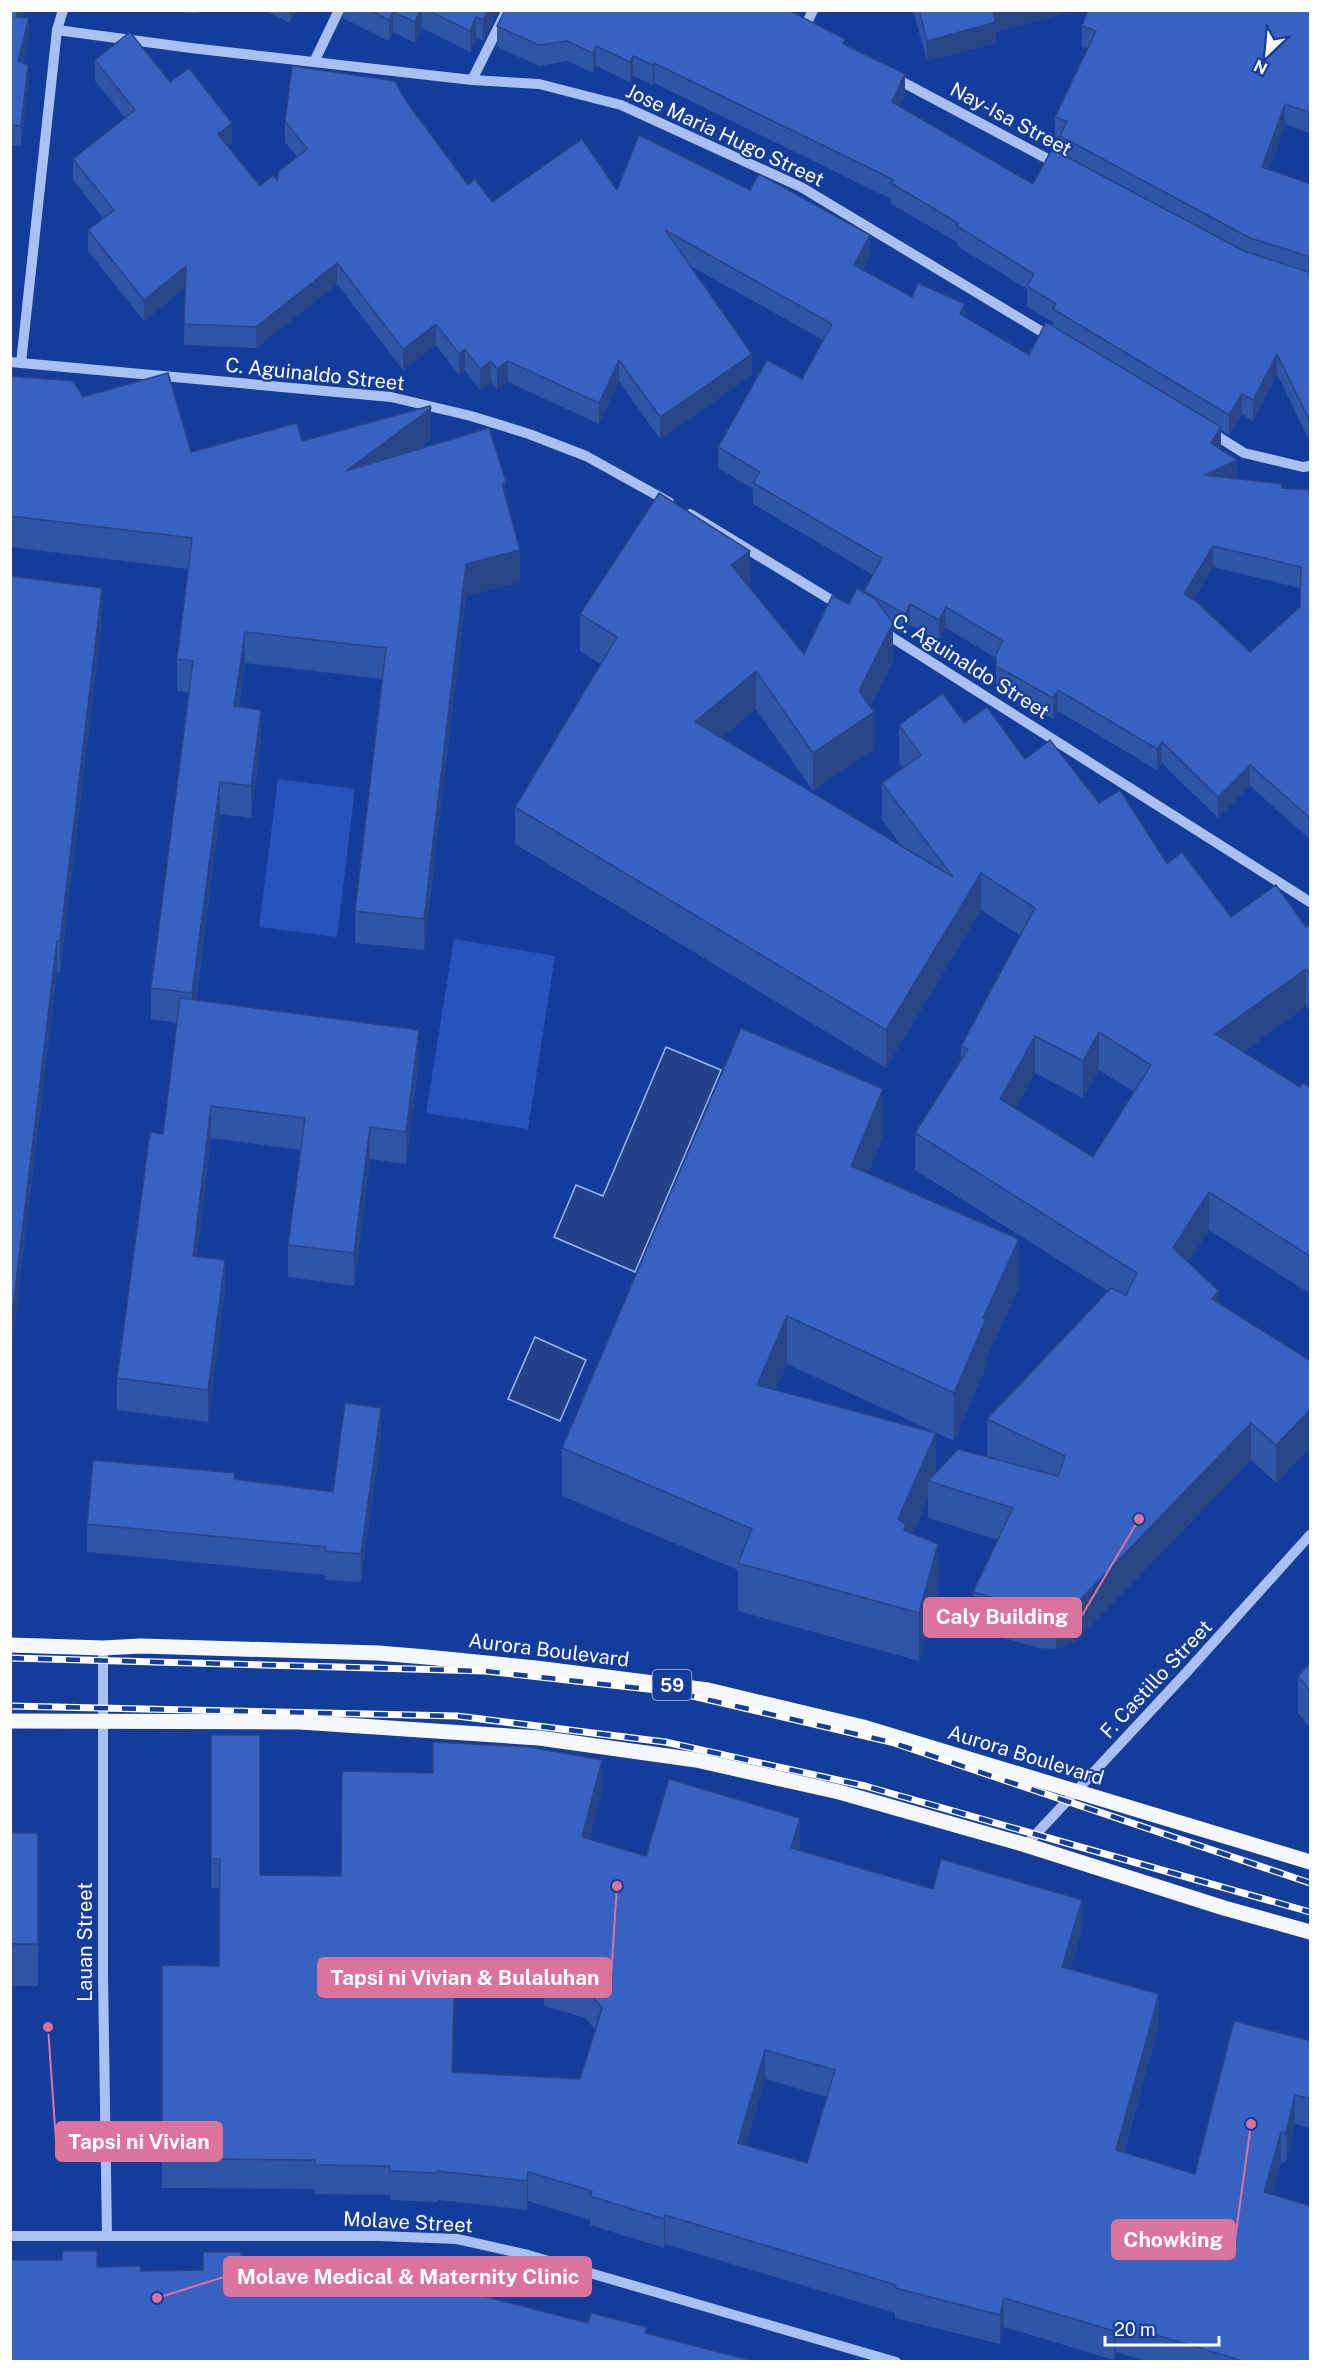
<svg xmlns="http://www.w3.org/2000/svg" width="1321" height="2372" viewBox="0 0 1321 2372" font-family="'Public Sans',sans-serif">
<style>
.green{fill:#2754b9}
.water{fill:#25418a;stroke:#9cb9f6;stroke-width:1.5}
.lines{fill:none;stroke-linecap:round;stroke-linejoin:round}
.minor{stroke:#a9c0f3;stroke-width:10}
.major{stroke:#f6f8ff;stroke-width:15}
.rail-casing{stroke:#fff;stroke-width:7}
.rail{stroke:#143c9b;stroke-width:4.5;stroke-dasharray:14;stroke-linecap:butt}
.wall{fill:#3054a6;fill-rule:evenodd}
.shaded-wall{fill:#274587}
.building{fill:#3862c1;stroke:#274587;stroke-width:1.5;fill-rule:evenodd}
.labels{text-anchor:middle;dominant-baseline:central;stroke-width:4.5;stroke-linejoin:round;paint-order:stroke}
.shield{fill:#143c9b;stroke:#b8c4e1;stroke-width:1.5}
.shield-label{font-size:18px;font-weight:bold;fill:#fff}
.street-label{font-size:20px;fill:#fff;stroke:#143c9b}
.leader{fill:none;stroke:#da749d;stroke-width:2}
.callout-dot{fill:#da749d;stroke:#143c9b;stroke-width:2}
.callout{fill:#da749d;stroke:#da749d;stroke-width:2}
.callout-label{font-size:21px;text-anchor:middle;font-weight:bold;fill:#fff}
</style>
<rect width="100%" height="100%" fill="#143c9b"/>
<!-- green -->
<g class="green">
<polygon points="278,779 355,789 337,937 259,927"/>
<polygon points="454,939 555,956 528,1129 426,1113"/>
</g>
<!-- water -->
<g class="water">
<polygon points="666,1047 721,1070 635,1272 554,1237 576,1185 603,1196"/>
<polygon points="535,1337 586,1360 560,1421 508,1399"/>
</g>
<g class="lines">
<!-- minor -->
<g class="minor">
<polyline points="804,29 813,10"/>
<polyline points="57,30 191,48 472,80 539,84 621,105 801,187 1054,339"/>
<polyline points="314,62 339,10"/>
<polyline points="893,77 1059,165"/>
<polyline points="472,80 507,10"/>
<polyline points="10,362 391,397 471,416 529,434 586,456 669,502"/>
<polyline points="21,363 57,30 63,10"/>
<polyline points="1209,431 1244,453 1303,467 1310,466"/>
<polyline points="690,514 841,606"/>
<polyline points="882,631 1310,902"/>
<polyline points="103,1648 103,1975 107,2235"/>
<polyline points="1026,1845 1185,1674 1310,1535"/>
<polyline points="10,2236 379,2236 457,2239 528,2255 896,2362"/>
</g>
<!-- major -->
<g class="major">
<polyline points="10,1645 103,1648 141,1646 378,1653 426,1657 536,1668 708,1690 863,1727 1310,1862"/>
<polyline points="10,1721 300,1722 539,1738 696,1760 839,1792 1026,1845 1224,1908 1310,1932"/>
</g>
<defs>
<g id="rail">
<polyline points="10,1658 485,1671 675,1692 891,1742 1310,1883"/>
<polyline points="10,1706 457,1716 665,1742 865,1786 1310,1912"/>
</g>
</defs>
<!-- rail casing -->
<use href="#rail" class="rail-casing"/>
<!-- rail -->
<use href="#rail" class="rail"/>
</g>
<!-- wall -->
<g class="wall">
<polygon points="10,10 24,10 22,17 29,39 23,63 28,85 21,146 10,145"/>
<polygon points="174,10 198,10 197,13 186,13"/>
<polygon points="264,10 296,10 290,23"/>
<polygon points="343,10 498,10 483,41 476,38 470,52 422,28 415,43 393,32 389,41 343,18"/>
<path d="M505,10H791V12L845,45L905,95L899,106L1033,184L1060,153V139L1055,137V117L1087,48L1082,47V26L1311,10V134L1285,124L1269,169L1311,184V444L1277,374L1253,421L1242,414L1229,435L1221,430L1220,449L1237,479L1282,488L1311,490V840L1250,786L1218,818L1162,763L1157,770L1058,711L1053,719L996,687V658L946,628L939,641L910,625L905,635L893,628V661L870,707L874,749L813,791L756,709L721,738L902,846L882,820V783L903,768L899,763V725L964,723L1099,803L1167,864L1231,917L1306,927L1311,924V1013L1306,1006L1243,1052L1300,1087L1311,1088V1294L1209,1230L1188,1262L1219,1304L1311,1361V1447L1276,1483L1251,1460L1076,1641L1056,1649L1039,1648L973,1629V1592L998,1540L928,1518V1498L913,1534L938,1592L919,1661L738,1611V1570L562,1496V1448L883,1137L868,1173L1019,1287L986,1360V1367L954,1441L787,1364L776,1390L936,1472L990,1458L987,1456V1419L1108,1291L915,1170V1133L961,1060V1046L1021,936L981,910L886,1068L515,844V807L601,664L580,651V614L750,589L804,654L849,604L864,593L873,575L753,504V489L718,468V447L802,379L823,340L689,265L752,375L660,439L619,381L599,424L508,382L497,390L491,382L480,390L465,370L459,375L436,345L403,370L337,284L256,348L184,345L185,288L144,321L88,251V230L103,218L73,180V159L125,118L95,81V60L170,82L232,144L228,147L260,186L277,180L297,157L285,142V121L406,101L468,185L492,202L617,190L870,256L863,270L912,297L965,317L1029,355L1053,326V322L1027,307V289L957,246V242L891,204V199L654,83L653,85L633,76L630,82L596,66L593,73L567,61L539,66L497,47V26ZM1213,567L1300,588V607L1250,652L1193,600ZM1099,1070L1134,1092L1093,1157L1015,1109L1035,1073L1083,1098Z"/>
<polygon points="913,10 1077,10 996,32 996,43 927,61"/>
<polygon points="10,376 83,397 191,452 302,441 431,439 417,450 506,500 520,582 466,596 424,950 355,943 355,911 382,679 245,663 239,707 261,741 251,818 220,814 196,1000 419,1062 406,1164 370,1159 354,1286 288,1277 288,1245 301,1150 211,1138 197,1256 225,1292 208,1422 117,1410 117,1378 163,1134 177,1023 151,1019 151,988 189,692 177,691 177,659 188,569 10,547"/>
<polygon points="10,576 102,620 60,973 57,972 10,1363"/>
<polygon points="381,1437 361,1582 325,1580 325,1575 87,1552 87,1524 235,1480 333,1492"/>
<polygon points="1311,1662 1311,1729 1298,1713 1298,1676"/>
<path d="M211,1735L260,1875L341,1876L602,1789L589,1839L646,1856L800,1847L799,1851L933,1889L1082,1929L1070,1969L1159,2024L1124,2153L1195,2174L1311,2041V2128L1295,2124L1286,2163L1281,2162L1272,2195L1311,2361H1147L1116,2352L1114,2360L1004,2327L1000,2344L895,2318V2313L665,2244L664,2248L590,2225V2220L528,2201L527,2210L438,2200V2202L390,2200V2195L315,2194V2189L162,2188V1965L219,1966V1888H211ZM455,1996L544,1997V2006L586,2018L595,2030L580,2079L452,2072ZM765,2079L827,2097L807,2163L746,2145Z"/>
<rect x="10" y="1833" width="28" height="153"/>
</g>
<!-- shaded-wall -->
<g class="shaded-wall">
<polygon points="18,10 24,10 16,37 16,17"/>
<polygon points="290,10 296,10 290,23"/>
<polygon points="420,10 422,10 422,28 415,43 415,22"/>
<polygon points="488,10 498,10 483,41 483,20"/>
<polygon points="998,10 1077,10 996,32 996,43 927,61 927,41"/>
<polygon points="393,12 393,32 389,41 389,20"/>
<polygon points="476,17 476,38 470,52 470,31"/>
<polygon points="29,18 29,39 18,82 18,61"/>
<polygon points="596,46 596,66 593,73 593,53"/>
<polygon points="633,56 633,76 630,82 630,62"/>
<polygon points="654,63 654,83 653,85 653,65"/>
<polygon points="28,65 28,85 21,146 21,126"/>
<polygon points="905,74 905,95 892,122 892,102"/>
<polygon points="1285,104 1285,124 1262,188 1262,167"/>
<polygon points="232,123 232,144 218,155 218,134"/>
<polygon points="870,235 870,256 854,286 854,265"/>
<polygon points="337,263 337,284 256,348 256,327"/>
<polygon points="186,266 186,287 144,321 144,300"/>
<polygon points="965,304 965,325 960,314"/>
<polygon points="436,324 436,345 403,370 403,349"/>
<polygon points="465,349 465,370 459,375 459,354"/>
<polygon points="752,354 752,375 660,439 660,417"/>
<polygon points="1277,354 1277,374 1253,421 1253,400"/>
<polygon points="619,360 619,381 599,424 599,403"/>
<polygon points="491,361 491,382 480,390 480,369"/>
<polygon points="508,361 508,382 497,390 497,369"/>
<polygon points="1242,394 1242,414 1229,435 1229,415"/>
<polygon points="431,408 431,439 346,502 346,471"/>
<polygon points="1221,427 1221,448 1211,464 1211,443"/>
<polygon points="1237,460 1237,481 1205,475"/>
<polygon points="506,482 506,514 502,484"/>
<polygon points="1213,546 1213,567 1184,615 1184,594"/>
<polygon points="520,550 520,582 466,596 424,950 424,919 466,564"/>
<polygon points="750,551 750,589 731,565"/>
<polygon points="102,588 102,620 60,973 60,941"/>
<polygon points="910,604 910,625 905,635 905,614"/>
<polygon points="946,607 946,628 939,641 939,620"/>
<polygon points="893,623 893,661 865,718 874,712 874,749 813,791 813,753 859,691"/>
<polygon points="245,632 245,663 234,738 234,706"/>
<polygon points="756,671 756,709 695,759 695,722"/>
<polygon points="1058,690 1058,711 1053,719 1053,698"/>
<polygon points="261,710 261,741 251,818 251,786"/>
<polygon points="1162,742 1162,763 1157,770 1157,749"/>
<polygon points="1250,765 1250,786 1218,818 1218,797"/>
<polygon points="220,782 220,814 192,1025 192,993"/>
<polygon points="981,873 981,910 886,1068 886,1030"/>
<polygon points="57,941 57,972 10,1363 10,1332"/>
<polygon points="1306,969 1306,1006 1215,1072 1215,1034"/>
<polygon points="419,1030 419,1062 406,1164 406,1132"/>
<polygon points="1099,1032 1099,1070 1083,1098 1083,1061"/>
<polygon points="1035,1036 1035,1073 1000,1137 1000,1099"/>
<polygon points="883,1089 883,1137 851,1214 851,1166"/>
<polygon points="211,1106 211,1138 193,1288 193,1256"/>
<polygon points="370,1127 370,1159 354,1286 354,1253"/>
<polygon points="1209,1192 1209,1230 1173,1286 1173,1248"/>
<polygon points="1019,1239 1019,1287 986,1360 986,1367 954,1441 954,1393 983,1318"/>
<polygon points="225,1260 225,1292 208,1422 208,1390"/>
<polygon points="1219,1291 1219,1329 1212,1299"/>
<polygon points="787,1316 787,1364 757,1433 757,1385"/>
<polygon points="381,1408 381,1437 361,1582 361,1554"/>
<polygon points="1311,1409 1311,1447 1276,1483 1276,1445"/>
<polygon points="1251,1423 1251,1460 1076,1641 1056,1649 1056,1611"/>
<polygon points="936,1433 936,1481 928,1481 928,1498 906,1550 898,1519"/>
<polygon points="938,1544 938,1592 919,1661 919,1613"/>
<polygon points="602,1760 602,1789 582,1867 582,1837"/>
<polygon points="800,1818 800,1847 791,1878 791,1848"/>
<polygon points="1082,1900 1082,1929 1062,1996 1062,1967"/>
<polygon points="455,1966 455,1996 452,2101 452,2072"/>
<polygon points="1159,1994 1159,2024 1116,2179 1116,2150"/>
<polygon points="765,2050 765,2079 738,2172 738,2143"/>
<polygon points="1295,2095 1295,2124 1286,2163 1286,2133"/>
<polygon points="1281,2132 1281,2162 1264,2222 1264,2192"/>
<polygon points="528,2172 528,2201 527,2210 527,2181"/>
<polygon points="665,2215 665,2244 664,2248 664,2219"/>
<polygon points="481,2269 481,2291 479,2317 479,2295"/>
<polygon points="1004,2298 1004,2327 1000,2344 1000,2315"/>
<polygon points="1116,2323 1116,2352 1114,2360 1114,2331"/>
</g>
<!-- building -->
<g class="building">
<polygon points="10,10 18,10 16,17 29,18 18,61 28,65 21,126 10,125"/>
<polygon points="369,10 420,10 415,22 393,12 389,20"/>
<polygon points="427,10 488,10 483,20 476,17 470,31"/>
<polygon points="505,10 788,10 845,39 843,44 905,74 892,102 1033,184 1052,149 1244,251 1308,272 1311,272 1311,423 1277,354 1253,400 1242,394 1229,415 1053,309 1056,304 1027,286 1034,274 957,226 958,223 891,183 894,180 654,63 653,65 633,56 630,62 596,46 593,53 567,41 539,45 497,26"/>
<polygon points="919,10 998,10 993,12 996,22 927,41"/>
<polygon points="1088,10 1311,10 1311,113 1285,104 1262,167 1311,184 1311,257 1250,238 1060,136 1067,122 1055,117 1096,31 1082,26"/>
<path d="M130,32L170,82L189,68L232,123L218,134L260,186L273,175L277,180L278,172L307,149L285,121L292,66L395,81L406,101L468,185L475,179L492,202L582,139L617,190L639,135L750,190L759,174L870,235L854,265L912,297L918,283L965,304L960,314L1029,355L1046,322L1221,427L1211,443L1237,460L1205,475L1282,484V488L1311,490V819L1250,765L1218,797L1162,742L1157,749L1058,690L1053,698L996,666V654L1003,641L946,607L939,620L910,604L905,614L864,591L882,558L753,483L760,472L718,447L767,360L802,379L832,324L665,230L752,354L660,417L619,360L599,403L508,361L497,369L491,361L480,369L465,349L459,354L436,324L403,349L337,263L256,327L184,324L186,266L144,300L88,230L114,210L73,159L135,110L95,60ZM1213,546L1301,567L1300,607L1250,652L1197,602L1184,594Z"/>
<polygon points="168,373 191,452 297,423 302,441 430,406 431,408 346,471 489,428 506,482 502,484 520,550 466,564 424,919 355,911 386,648 245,632 234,706 261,710 251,786 220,782 192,993 151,988 193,661 177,659 192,538 10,516 10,376 73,381 83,397"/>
<path d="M659,493L750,551L731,565L804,654L832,596L849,604L857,588L876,600L893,623L859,691L874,712L813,753L756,671L695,722L953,877L882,783L921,755L899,725L943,693L964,723L987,707L1025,759L1050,740L1099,803L1120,790L1167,864L1182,852L1231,917L1276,885L1306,927L1311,924V975L1306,969L1215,1034L1300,1087L1303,1083L1311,1088V1257L1209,1192L1173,1248L1219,1291L1212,1299L1311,1361V1409L1276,1445L1251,1423L1076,1604L1056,1611H1039L973,1592L1013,1508L928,1481L958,1449L1058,1476L1065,1456L987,1419L1111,1288L1126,1295L1137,1273L915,1133L968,1049L961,1046L1035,908L981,873L886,1030L515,807L617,637L580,614ZM1099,1032L1151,1065L1093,1157L1000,1099L1035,1036L1083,1061Z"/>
<polygon points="10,576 102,588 60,941 57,941 10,1332"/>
<polygon points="180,998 419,1030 406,1132 370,1127 354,1253 288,1245 305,1118 211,1106 193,1256 225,1260 208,1390 117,1378 150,1132 163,1134"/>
<polygon points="741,1028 883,1089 851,1166 1019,1239 983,1318 986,1319 954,1393 787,1316 757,1385 936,1433 898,1519 906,1524 904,1530 938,1544 919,1613 738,1563 752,1529 562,1448"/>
<polygon points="345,1403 381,1408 361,1554 325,1551 326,1547 87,1524 93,1460 235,1473 234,1479 333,1492"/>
<polygon points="1311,1662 1311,1692 1298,1676"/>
<path d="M211,1735H260V1875L341,1876L342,1771L433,1773V1742L529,1747L602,1760L582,1837L646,1856L669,1779L800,1818L791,1848L933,1889L941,1859L1082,1900L1062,1967L1159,1994L1116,2150L1195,2174L1234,2021L1311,2041V2099L1295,2095L1286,2133L1281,2132L1264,2192L1311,2206V2361H1243L1116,2323L1114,2331L1004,2298L1000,2315L895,2288L896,2285L665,2215L664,2219L590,2196L592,2191L528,2172L527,2181L438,2171V2173L390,2171V2166L315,2165V2160L162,2159V1965L219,1966L220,1859H211ZM455,1966L546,1968L544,1977L586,1989L602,2008L580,2079L452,2072ZM765,2050L835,2070L807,2163L738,2143Z"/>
<rect x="10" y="1833" width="28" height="111"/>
<polygon points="62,2251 97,2251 97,2267 140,2266 141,2271 203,2270 203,2252 241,2252 241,2258 284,2258 284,2273 426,2273 427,2264 481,2269 479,2295 588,2323 591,2313 647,2327 645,2333 753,2361 10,2361 10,2260 62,2260"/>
</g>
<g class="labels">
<!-- shield labels -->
<rect class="shield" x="652.5" y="1670" width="39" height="30" rx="4.5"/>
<g class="shield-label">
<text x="672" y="1685">59</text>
</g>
<!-- street labels -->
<g class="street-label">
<text transform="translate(1011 119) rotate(28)">Nay-Isa Street</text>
<text transform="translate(725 135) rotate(25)">Jose Maria Hugo Street</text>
<text transform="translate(315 374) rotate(6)">C. Aguinaldo Street</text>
<text transform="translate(971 666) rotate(32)">C. Aguinaldo Street</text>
<text transform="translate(549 1650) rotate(7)">Aurora Boulevard</text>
<text transform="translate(1156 1679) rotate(-47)">F. Castillo Street</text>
<text transform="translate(1026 1755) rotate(17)">Aurora Boulevard</text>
<text transform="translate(85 1942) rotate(-90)">Lauan Street</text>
<text transform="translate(408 2222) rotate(3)">Molave Street</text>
</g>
</g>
<!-- callouts -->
<path class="leader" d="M1139 1519L1081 1617M617 1886L611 1977M48 2027L56 2141M1251 2124L1235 2240M157 2298L224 2277"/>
<g class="callout-dot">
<circle cx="1139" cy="1519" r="6"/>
<circle cx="617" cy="1886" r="6"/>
<circle cx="48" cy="2027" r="6"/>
<circle cx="1251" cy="2124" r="6"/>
<circle cx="157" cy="2298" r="6"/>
</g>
<g class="callout">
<rect x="924" y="1598" width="157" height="39" rx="6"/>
<rect x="318" y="1958" width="293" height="39" rx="6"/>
<rect x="56" y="2122" width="166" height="39" rx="6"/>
<rect x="1112" y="2220" width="123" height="39" rx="6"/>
<rect x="224" y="2257" width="367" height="39" rx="6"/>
</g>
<g class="callout-label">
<text x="1002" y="1624">Caly Building</text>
<text x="465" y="1985">Tapsi ni Vivian &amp; Bulaluhan</text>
<text x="139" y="2149">Tapsi ni Vivian</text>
<text x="1173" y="2247">Chowking</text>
<text x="408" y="2284">Molave Medical &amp; Maternity Clinic</text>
</g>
<!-- border -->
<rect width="1321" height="2372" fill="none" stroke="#ffffff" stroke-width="24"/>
<!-- north arrow -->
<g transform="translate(1267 54) rotate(206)" stroke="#143c9b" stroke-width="4.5" paint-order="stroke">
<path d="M0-4.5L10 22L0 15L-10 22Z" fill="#ffffff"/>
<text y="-9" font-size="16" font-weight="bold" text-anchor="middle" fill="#ffffff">N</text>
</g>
<!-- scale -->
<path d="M1105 2336v9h114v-9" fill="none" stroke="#ffffff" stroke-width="3"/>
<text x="1114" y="2336" font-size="18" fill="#ffffff" stroke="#143c9b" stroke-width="4.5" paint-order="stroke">20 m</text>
</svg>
